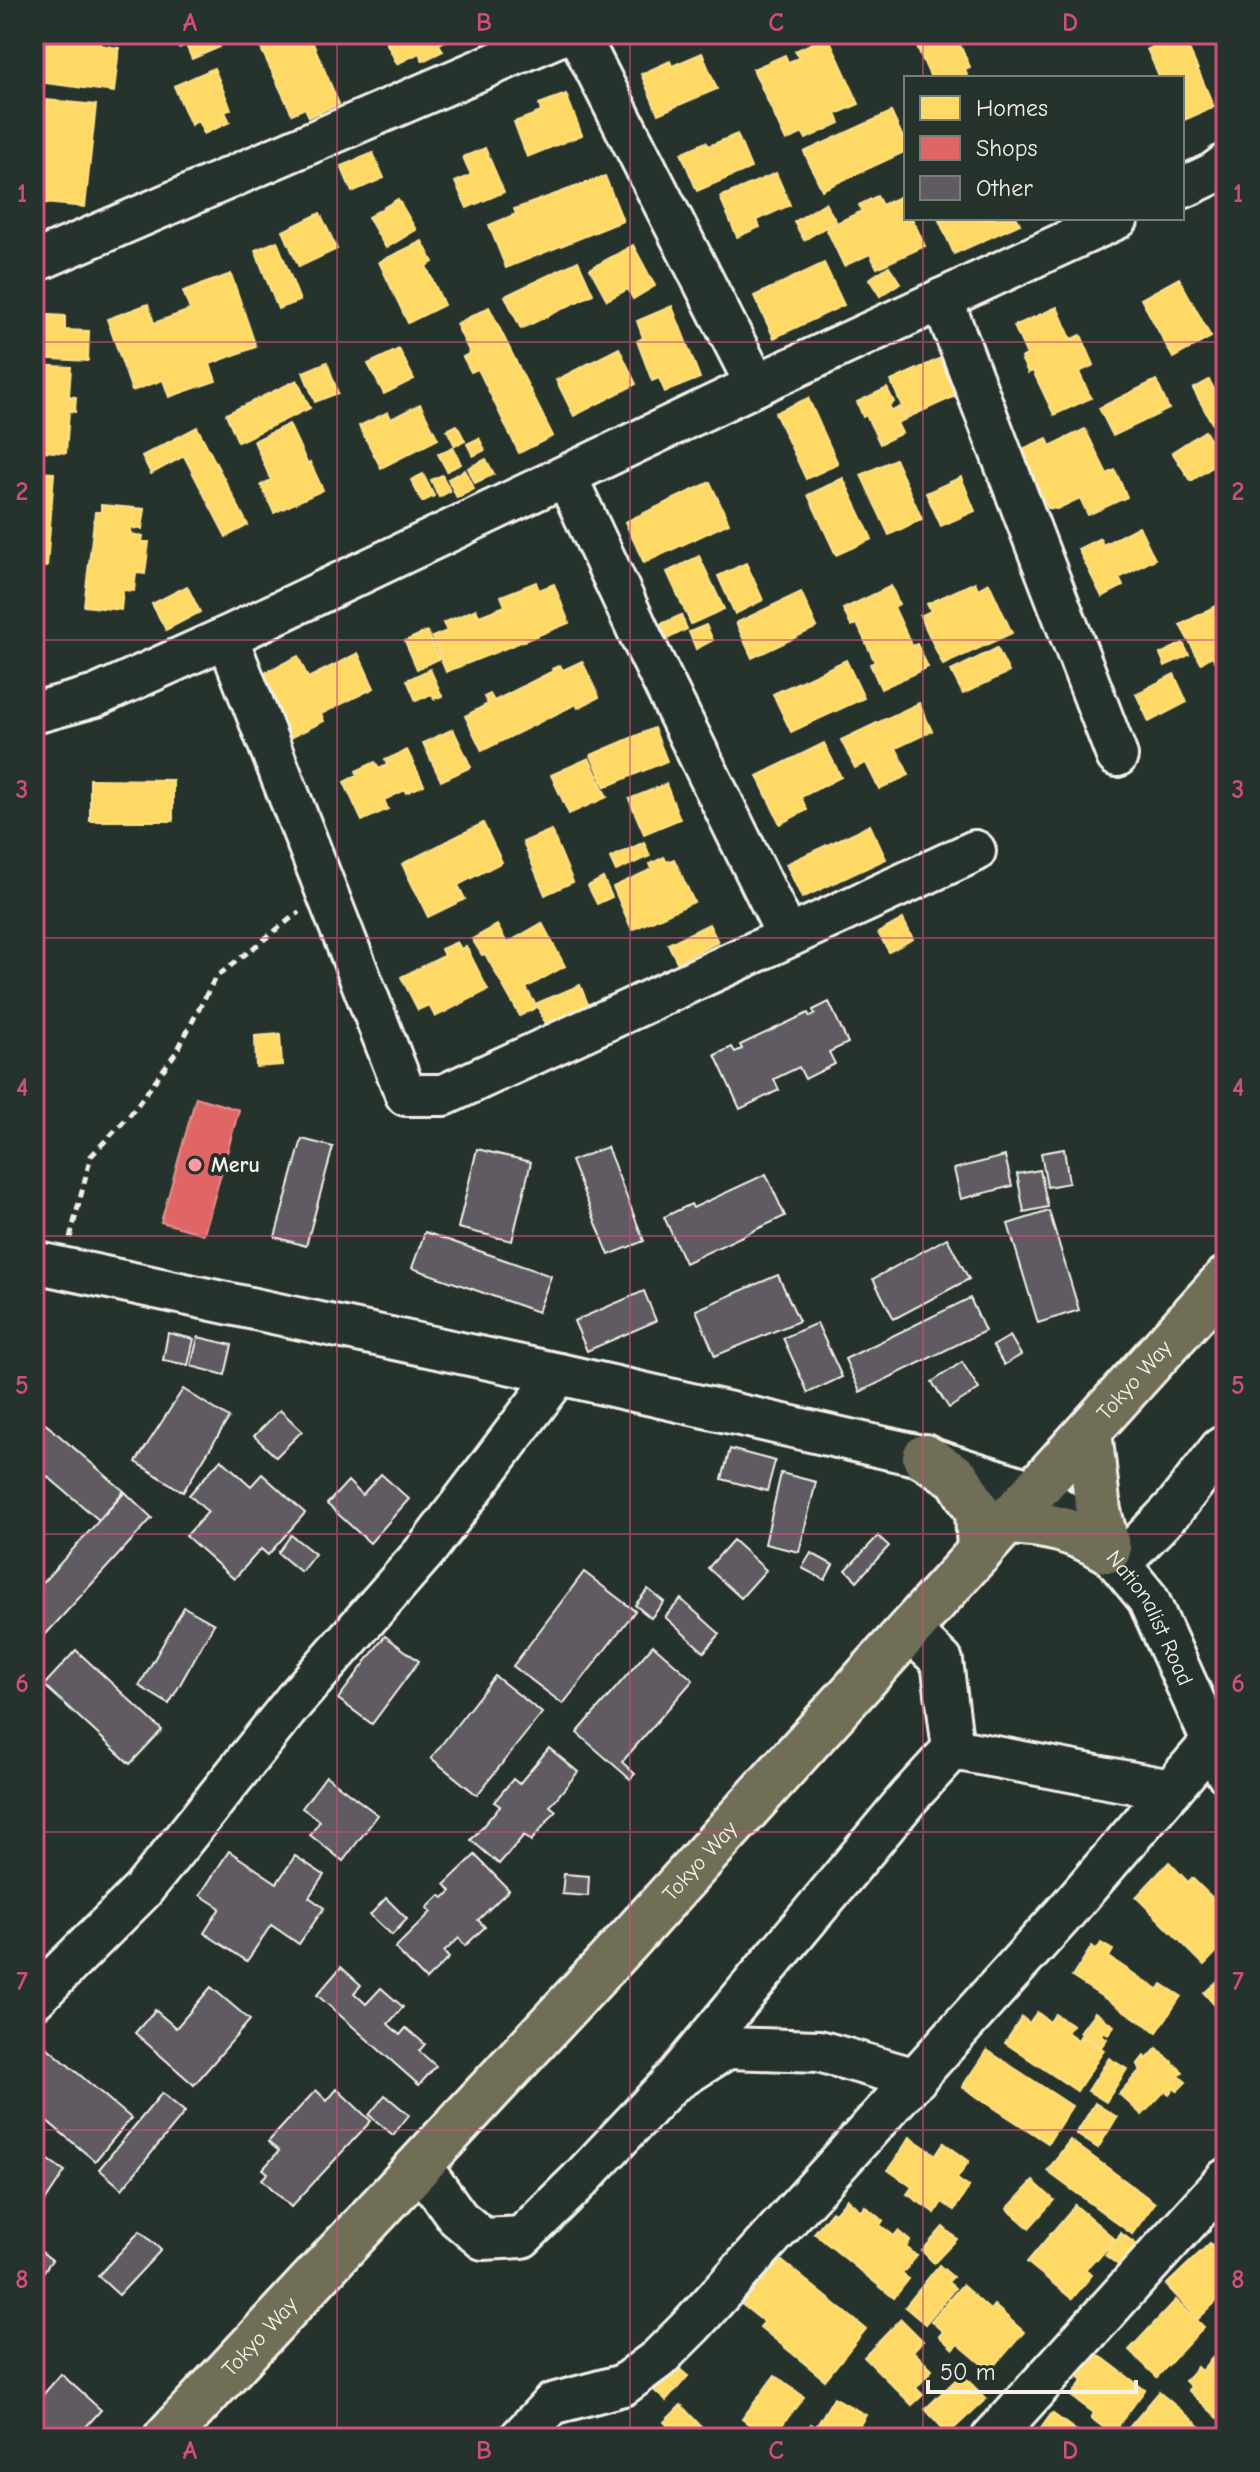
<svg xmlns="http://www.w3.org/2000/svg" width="1260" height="2472" viewBox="0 0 1260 2472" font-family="'Comic Neue',sans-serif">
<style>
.homes{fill:#ffd966;stroke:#fce08d;stroke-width:2}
.shops{fill:#e06666;stroke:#e6908d;stroke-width:2}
.building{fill:#605a63;stroke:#f4f1e8;stroke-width:2}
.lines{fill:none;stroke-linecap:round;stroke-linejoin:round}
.minor-casing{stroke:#f4f1e8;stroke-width:46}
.major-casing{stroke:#f4f1e8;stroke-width:50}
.path{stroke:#f4f1e8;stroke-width:5;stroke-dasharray:8 6;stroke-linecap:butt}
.minor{stroke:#26332d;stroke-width:40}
.major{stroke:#716e59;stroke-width:44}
.grid{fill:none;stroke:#ce4e7e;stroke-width:2;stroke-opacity:0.55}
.poi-dot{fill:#ff9aa2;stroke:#26332d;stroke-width:3}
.labels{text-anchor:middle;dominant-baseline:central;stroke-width:8;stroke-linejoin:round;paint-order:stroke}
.poi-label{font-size:22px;font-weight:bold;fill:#f4f1e8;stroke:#26332d;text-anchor:start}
.street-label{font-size:22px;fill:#f4f1e8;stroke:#26332d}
.neatline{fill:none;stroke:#ce4e7e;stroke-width:3}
.grid-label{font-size:26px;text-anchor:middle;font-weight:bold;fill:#ce4e7e}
</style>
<rect width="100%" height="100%" fill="#26332d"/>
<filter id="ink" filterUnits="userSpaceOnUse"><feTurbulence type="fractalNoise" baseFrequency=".0125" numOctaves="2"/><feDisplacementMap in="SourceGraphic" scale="16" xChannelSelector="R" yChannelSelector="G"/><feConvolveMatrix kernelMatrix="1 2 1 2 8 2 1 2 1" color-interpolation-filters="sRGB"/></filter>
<g filter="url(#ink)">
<!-- homes -->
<g class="homes">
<polygon points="34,34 86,34 85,37 100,38 100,45 119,48 114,92 37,82 42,43 34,42"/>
<polygon points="173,34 214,34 220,47 192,59 186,45 179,48"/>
<polygon points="254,34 309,34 339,104 309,117 305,108 292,114"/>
<polygon points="382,34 459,34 439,44 443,51 423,61 419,53 397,64"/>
<polygon points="911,34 955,34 970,67 965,69 967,75 960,78 931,78"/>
<polygon points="1183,35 1214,107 1182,121 1182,78 1160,78 1147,49"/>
<polygon points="828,36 859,104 836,114 840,123 806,139 803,133 786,141 753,69 785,55 788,62 799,58 795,51"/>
<polygon points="702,53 717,89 658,114 641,74 670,61 672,66"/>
<polygon points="214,68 231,109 225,112 230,122 204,134 198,121 191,125 174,86"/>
<polygon points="566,94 582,135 527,157 514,122 541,112 539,104"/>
<polygon points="46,100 96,105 85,207 34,202 34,156 40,157"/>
<polygon points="891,112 906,144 906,151 822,190 804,152"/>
<polygon points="737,134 751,168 697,191 681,153 706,142 709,146"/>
<polygon points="485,148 504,192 467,208 455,182 471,175 463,157"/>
<polygon points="373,153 384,178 352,192 341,166"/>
<polygon points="776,173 790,205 757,220 760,227 737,237 720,197"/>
<polygon points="605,176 623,221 506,268 489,225 516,214 514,209"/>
<polygon points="877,196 882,205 901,196 906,206 906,218 912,218 925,246 877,268 870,254 844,266 826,228 862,211 859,205"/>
<polygon points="398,199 416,230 386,248 368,217"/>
<polygon points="825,203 836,221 804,240 794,222"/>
<polygon points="320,213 337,249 299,267 283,231"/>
<polygon points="938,218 1017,218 1020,224 954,254"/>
<polygon points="277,241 300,301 278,309 255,250"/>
<polygon points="422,241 433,262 426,266 444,305 408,323 379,262"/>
<polygon points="633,245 655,286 633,299 628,289 607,300 590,269"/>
<polygon points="578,261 593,294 521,329 505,296"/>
<polygon points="824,263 844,305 774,338 754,296"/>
<polygon points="889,266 900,283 880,296 869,279"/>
<polygon points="231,274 256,347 210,364 216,381 169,397 163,380 132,391 107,319 148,304 154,323 190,310 183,291"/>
<polygon points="1179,278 1211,337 1173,358 1141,299"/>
<polygon points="672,306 700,378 665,392 659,378 652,381 637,341 643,338 637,321"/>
<polygon points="489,307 553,436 519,453 478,369 471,372 463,357 470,353 456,324"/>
<polygon points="1057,307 1071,339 1081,335 1094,365 1079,372 1091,398 1054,415 1033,371 1028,373 1021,358 1027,355 1014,326"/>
<polygon points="34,314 65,316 65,330 89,331 88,361 34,358"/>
<polygon points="619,348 636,384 574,416 556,380"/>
<polygon points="399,349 414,379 384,394 368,364"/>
<polygon points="943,357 960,394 907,418 891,381"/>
<polygon points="327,362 338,393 315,402 303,372"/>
<polygon points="34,365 71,367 69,396 76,397 75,412 69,411 66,453 43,451 43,444 34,444"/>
<polygon points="297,380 310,408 238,442 226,414"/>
<polygon points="1156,380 1169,409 1113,436 1099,408"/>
<polygon points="1209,380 1226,410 1226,442 1223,443 1193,389"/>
<polygon points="887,388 894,402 889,405 892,411 900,407 906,419 897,423 902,433 880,444 866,415 863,417 857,402"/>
<polygon points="808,398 838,464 806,479 775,413"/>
<polygon points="420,404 438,439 381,468 359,426 388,412 391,419"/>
<polygon points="289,424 307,463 310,462 323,490 274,513 261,485 271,480 254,441"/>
<polygon points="457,425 465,441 455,446 447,430"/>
<polygon points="197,427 248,525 226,537 184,456 151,474 142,456"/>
<polygon points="1085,429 1107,474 1115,470 1127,497 1088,515 1080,498 1057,509 1048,508 1020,450 1047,438 1050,446"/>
<polygon points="1205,431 1223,460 1191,481 1172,452"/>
<polygon points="479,438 485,450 473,456 467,444"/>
<polygon points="453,447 461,464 447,471 438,454"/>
<polygon points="486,459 494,474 475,483 468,468"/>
<polygon points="895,459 922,519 889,535 861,475"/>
<polygon points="465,470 474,489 457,498 448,479"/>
<polygon points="34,472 54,473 47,567 34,566"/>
<polygon points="423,474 434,496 422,502 411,480"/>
<polygon points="442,475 450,491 439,497 431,480"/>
<polygon points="961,477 975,511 941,526 926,493"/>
<polygon points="843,478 872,539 836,555 808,495"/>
<polygon points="710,482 729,523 644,563 625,522"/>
<polygon points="101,505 145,509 142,529 131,528 130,534 143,536 142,542 149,542 145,574 136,573 134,591 123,590 121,610 84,606 95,512 101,512"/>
<polygon points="1139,526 1155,559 1119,578 1123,586 1102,597 1078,549 1100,538 1103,545"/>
<polygon points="699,556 724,609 691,624 667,572"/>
<polygon points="746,563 763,600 735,614 718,576"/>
<polygon points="536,582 539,590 554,584 569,623 446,672 432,637 447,631 443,623 476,609 479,616 505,606 501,596"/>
<polygon points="975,582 978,589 989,583 1012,633 943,665 920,616 931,611 927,604"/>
<polygon points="187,586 200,612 166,630 152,604"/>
<polygon points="891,586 899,604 894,607 912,646 917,644 928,667 881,689 870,664 875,662 857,624 851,626 843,609"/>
<polygon points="801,592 817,627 752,658 736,623"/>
<polygon points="1226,601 1226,655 1215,661 1212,656 1201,663 1180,625"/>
<polygon points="681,615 687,629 667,639 661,624"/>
<polygon points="706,625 713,640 696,649 689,632"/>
<polygon points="427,631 439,659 417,669 405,641"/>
<polygon points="1183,643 1189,655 1165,666 1160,654"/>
<polygon points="997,648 1009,672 963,694 951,671"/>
<polygon points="358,653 374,688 321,714 324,721 288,739 258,676 298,656 308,678"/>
<polygon points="846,660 864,698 791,732 773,694"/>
<polygon points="582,661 599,697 578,708 576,704 482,751 465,716 488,704 484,697 490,694 494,701 553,671 552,669 560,665 563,670"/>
<polygon points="430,669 442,696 434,699 432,694 416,701 407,680"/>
<polygon points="1174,674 1187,702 1149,722 1136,694"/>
<polygon points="919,703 932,731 896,748 909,775 879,789 866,763 855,768 841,740"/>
<polygon points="654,728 667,761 605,787 591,755"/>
<polygon points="453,729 471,767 441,781 423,743"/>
<polygon points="824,743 841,777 801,797 807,810 780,824 757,776"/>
<polygon points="407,750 424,785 406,793 405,790 384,800 388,809 362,821 344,782 358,775 356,771 375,762 379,769 387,765 385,760"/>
<polygon points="589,758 607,797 569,814 551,775"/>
<polygon points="34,759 41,760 34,839"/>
<polygon points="90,779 173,780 173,821 90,821"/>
<polygon points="666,784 680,819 644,834 629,799"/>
<polygon points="483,823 502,862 458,885 465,899 428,917 402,864"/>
<polygon points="870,825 886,859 802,898 786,864"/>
<polygon points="551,830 573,882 545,895 523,842"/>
<polygon points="644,842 650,856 616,871 610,858"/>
<polygon points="664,857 667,862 674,859 694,902 632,930 613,887 652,869 650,864"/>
<polygon points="603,878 612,897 597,904 588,886"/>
<polygon points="903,919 913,939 889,952 878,933"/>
<polygon points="542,923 565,966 526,988 537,1007 520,1016 485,954 482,955 472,939 497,925 507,943"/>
<polygon points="709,924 718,942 677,962 668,944"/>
<polygon points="457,942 461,949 466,946 488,990 435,1017 429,1005 418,1010 401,977 444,956 441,949"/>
<polygon points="580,985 590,1009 546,1027 537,1003"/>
<polygon points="280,1034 282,1065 256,1067 255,1036"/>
<polygon points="1169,1862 1188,1882 1192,1878 1220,1905 1216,1910 1226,1919 1226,1942 1204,1965 1136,1897"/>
<polygon points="1101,1943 1113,1950 1109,1957 1158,1990 1162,1984 1181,1996 1157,2032 1072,1977 1092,1946 1097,1950"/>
<polygon points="1223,1976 1226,1978 1226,2018 1204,1993"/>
<polygon points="1037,2012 1050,2022 1055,2014 1073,2025 1067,2032 1078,2040 1081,2035 1104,2050 1077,2091 1005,2043 1022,2017 1029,2023"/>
<polygon points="1095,2012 1114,2026 1108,2034 1104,2031 1101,2035 1107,2039 1101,2047 1080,2032"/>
<polygon points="1157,2048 1183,2072 1179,2076 1186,2082 1177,2091 1174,2088 1169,2094 1165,2091 1142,2115 1119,2094 1141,2069 1137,2065 1144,2056 1147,2059"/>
<polygon points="987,2050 1072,2106 1048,2143 962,2087"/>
<polygon points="1109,2058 1127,2069 1106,2102 1088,2091"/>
<polygon points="1095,2103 1117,2117 1098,2148 1076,2134"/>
<polygon points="910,2137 936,2155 944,2143 969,2161 957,2179 969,2187 954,2210 942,2202 935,2213 907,2194 912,2187 888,2170"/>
<polygon points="1070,2140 1155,2203 1132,2234 1047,2171"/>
<polygon points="1033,2181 1054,2200 1029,2228 1007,2209"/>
<polygon points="847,2199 861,2211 865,2206 883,2221 880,2225 894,2236 898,2231 910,2241 906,2247 917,2256 902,2274 909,2279 894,2298 814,2233 832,2211 835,2213"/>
<polygon points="1075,2205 1115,2239 1097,2260 1095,2259 1085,2270 1092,2275 1072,2299 1027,2262"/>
<polygon points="943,2227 957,2239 934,2263 922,2251"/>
<polygon points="1121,2233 1137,2245 1121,2267 1105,2255"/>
<polygon points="1210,2243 1226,2259 1226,2292 1198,2319 1166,2285"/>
<polygon points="771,2252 866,2329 825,2380 760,2327 764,2322 734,2298"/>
<polygon points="939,2265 953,2277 948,2282 955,2288 925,2324 905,2307"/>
<polygon points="962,2285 990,2310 994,2305 1024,2332 990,2371 958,2344 953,2349 939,2336 943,2332 931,2321"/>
<polygon points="1176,2300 1204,2327 1157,2377 1129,2350"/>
<polygon points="901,2319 923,2341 913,2351 932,2370 916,2388 923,2395 912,2405 864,2357"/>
<polygon points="1226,2337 1226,2410 1218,2418 1188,2390 1191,2387 1185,2381 1197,2367 1201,2371 1221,2348 1218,2345"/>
<polygon points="1095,2352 1145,2390 1112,2434 1091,2418 1094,2413 1071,2396 1083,2380 1077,2375"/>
<polygon points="670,2361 688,2376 666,2401 649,2386"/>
<polygon points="962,2374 986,2399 948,2434 925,2409"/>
<polygon points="775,2375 804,2397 772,2438 767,2438 742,2419"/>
<polygon points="1159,2392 1208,2433 1204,2438 1121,2437"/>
<polygon points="834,2397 866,2415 852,2438 803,2438 811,2424 816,2427"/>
<polygon points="681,2405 712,2438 680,2438 664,2422"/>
<polygon points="1052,2413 1086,2438 1034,2438"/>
</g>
<!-- shops -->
<polygon class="shops" points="196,1097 239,1110 204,1234 161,1222"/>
<!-- building -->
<g class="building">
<polygon points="829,1002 848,1043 829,1052 835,1064 805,1079 799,1067 774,1079 779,1090 740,1109 715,1055 732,1047 735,1052 742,1049 740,1045 808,1013 810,1017 815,1014 813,1010"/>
<polygon points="302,1139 333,1147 306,1246 275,1237"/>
<polygon points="607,1147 644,1241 609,1255 571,1161"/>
<polygon points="477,1149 531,1162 512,1241 458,1228"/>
<polygon points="1064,1149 1069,1183 1047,1187 1041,1153"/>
<polygon points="1005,1156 1012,1186 961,1199 954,1169"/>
<polygon points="1040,1170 1048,1207 1024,1212 1017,1174"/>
<polygon points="766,1174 785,1216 685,1263 664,1217 691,1204 693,1208"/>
<polygon points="1049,1211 1079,1310 1038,1323 1008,1224"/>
<polygon points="425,1232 551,1276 538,1312 412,1268"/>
<polygon points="947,1238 969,1279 894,1319 873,1279"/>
<polygon points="778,1275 799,1321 715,1356 696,1310"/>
<polygon points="644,1291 656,1321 587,1351 574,1321"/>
<polygon points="970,1298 985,1331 860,1392 845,1359"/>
<polygon points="817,1323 842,1377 808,1393 783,1338"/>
<polygon points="168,1333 194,1339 188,1365 163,1360"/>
<polygon points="1010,1336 1021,1355 1004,1365 993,1346"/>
<polygon points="198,1337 232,1345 225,1375 191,1366"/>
<polygon points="962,1362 979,1389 949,1408 932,1382"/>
<polygon points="183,1389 229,1418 183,1492 136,1462"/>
<polygon points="280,1410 302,1431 276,1457 254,1436"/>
<polygon points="34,1414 124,1491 99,1520 34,1465"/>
<polygon points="730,1449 775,1461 767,1491 722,1479"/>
<polygon points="221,1459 251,1486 262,1474 305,1513 268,1555 261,1549 234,1579 186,1536 208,1512 189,1495"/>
<polygon points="781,1473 816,1482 799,1552 765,1544"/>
<polygon points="381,1474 409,1499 370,1543 327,1504 348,1481 362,1495"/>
<polygon points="125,1492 152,1518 36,1645 34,1592"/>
<polygon points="291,1535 315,1554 301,1572 278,1553"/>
<polygon points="878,1536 889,1546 857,1581 846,1570"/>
<polygon points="733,1540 766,1570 741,1598 708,1568"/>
<polygon points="811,1553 833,1565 825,1580 802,1568"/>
<polygon points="584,1572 635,1611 563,1704 513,1666"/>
<polygon points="648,1589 664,1602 651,1618 635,1605"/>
<polygon points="681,1599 720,1634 704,1652 665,1617"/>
<polygon points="184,1607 214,1624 169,1704 139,1686"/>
<polygon points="385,1636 419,1661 372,1724 338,1699"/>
<polygon points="653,1645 693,1680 622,1762 635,1774 630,1779 577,1733"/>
<polygon points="76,1650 162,1730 130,1764 44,1685"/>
<polygon points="495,1676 542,1713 477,1795 431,1758"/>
<polygon points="549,1748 578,1772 550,1806 556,1811 531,1841 524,1835 499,1864 471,1840 500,1806 494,1802 513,1779 519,1784"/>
<polygon points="326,1776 378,1815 343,1861 310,1835 320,1821 302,1808"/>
<polygon points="229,1851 277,1883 295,1856 324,1875 309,1897 324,1908 299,1944 271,1925 247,1961 204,1933 220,1908 200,1895"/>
<polygon points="475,1855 509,1890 478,1920 485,1927 465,1946 459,1938 444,1952 449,1958 426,1980 395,1948 431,1912 427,1908 440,1895 444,1898 451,1891 445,1884"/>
<polygon points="564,1874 589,1876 588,1896 562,1894"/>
<polygon points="386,1898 407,1919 392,1935 370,1915"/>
<polygon points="341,1967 361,1985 354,1993 366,2004 381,1988 403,2007 388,2024 400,2035 406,2028 425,2044 419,2051 436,2066 419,2085 317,1995"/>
<polygon points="211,1987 250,2020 194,2085 135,2033 155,2010 176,2028"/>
<polygon points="36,2038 131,2118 95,2161 34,2110 34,2040"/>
<polygon points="337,2089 371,2121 291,2207 262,2179 268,2173 263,2169 279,2151 268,2142 316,2090 327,2101"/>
<polygon points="162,2093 185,2112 122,2189 99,2169"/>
<polygon points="385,2095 409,2115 393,2135 369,2115"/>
<polygon points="34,2150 65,2171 34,2218"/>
<polygon points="140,2231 161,2250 119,2295 98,2276"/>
<polygon points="38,2249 52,2260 39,2278 34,2274 34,2255"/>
<polygon points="61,2374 101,2410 76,2438 34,2438 34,2405"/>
</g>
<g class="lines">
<defs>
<g id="minor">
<polyline points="578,34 756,385"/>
<polyline points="1182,188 1214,173 1226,164"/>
<polyline points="34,262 563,34"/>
<polyline points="942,299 1117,756"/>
<polyline points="566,476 643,641 787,935"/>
<polyline points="227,637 406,1095 444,1095 975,851"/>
<polyline points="34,713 96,696 227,637 756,385 1118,218"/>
<path id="s1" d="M34,1262L559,1374L925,1457L1036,1492L1094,1533L1148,1599L1226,1772"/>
<polyline points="1120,1564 1175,1507 1220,1449 1226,1445"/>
<polyline points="909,1630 942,1661 953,1749"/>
<polyline points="34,1999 142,1891 294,1701 427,1549 559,1374"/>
<polyline points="670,2084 909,1797 953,1749 1171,1790"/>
<polyline points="420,2165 458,2218 483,2239 522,2237 579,2181 670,2084 727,2048 819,2051 916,2079"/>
<polyline points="520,2438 552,2404 623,2385 658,2359 692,2325 1062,1916 1212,1742"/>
<polyline points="992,2438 1226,2179"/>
</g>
<g id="major">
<polyline points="1089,1431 1098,1511 1108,1550"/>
<polyline points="925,1457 958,1478 978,1512 980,1552"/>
<path d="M1008,1522C1048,1524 1073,1530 1108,1550"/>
<path id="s2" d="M166,2438L627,1942L1226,1279"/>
</g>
</defs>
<!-- minor casing -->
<use href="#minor" class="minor-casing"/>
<!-- major casing -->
<use href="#major" class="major-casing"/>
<!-- path -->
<polyline class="path" points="70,1238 91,1156 130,1115 177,1051 215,978 299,912"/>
<!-- minor -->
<use href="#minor" class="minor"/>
<!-- major -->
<use href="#major" class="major"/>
</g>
</g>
<!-- grid -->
<path class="grid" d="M337,34V2438M630,34V2438M923,34V78M923,218V2438M34,342H1226M34,640H1226M34,938H1226M34,1236H1226M34,1534H1226M34,1832H1226M34,2130H1226"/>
<!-- markers -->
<circle class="poi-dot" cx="195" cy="1165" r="8"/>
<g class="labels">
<!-- poi labels -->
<g class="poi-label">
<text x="211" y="1165">Meru</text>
</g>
<!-- street labels -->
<g class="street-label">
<text stroke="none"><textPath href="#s2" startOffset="1434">Tokyo Way</textPath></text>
<text stroke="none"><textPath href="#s1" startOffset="1202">Nationalist Road</textPath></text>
<text stroke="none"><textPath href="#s2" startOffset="786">Tokyo Way</textPath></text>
<text stroke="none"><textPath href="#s2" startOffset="138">Tokyo Way</textPath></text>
</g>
</g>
<!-- margin -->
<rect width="1260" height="2472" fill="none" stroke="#26332d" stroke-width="88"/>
<!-- legend -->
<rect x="904" y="76" width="280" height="144" fill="#26332d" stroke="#787f78" stroke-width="2"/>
<rect x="920" y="96" width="40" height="24" fill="#ffd966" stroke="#787f78" stroke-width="2"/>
<text x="976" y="116" font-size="24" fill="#f4f1e8">Homes</text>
<rect x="920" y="136" width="40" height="24" fill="#e06666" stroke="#787f78" stroke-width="2"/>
<text x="976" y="156" font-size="24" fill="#f4f1e8">Shops</text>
<rect x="920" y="176" width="40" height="24" fill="#605a63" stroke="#787f78" stroke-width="2"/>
<text x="976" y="196" font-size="24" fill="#f4f1e8">Other</text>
<!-- scale -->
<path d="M928 2380v12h208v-12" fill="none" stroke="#f4f1e8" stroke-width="4"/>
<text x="940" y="2380" font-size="24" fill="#f4f1e8" stroke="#26332d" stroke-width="6" paint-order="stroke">50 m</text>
<rect x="44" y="44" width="1172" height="2384" class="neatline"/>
<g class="grid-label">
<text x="190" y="31">A</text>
<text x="484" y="31">B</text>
<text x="776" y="31">C</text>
<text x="1070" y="31">D</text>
<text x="22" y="202">1</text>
<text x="1238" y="202">1</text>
<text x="22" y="500">2</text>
<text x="1238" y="500">2</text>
<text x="22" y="798">3</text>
<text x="1238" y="798">3</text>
<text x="22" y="1096">4</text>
<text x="1238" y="1096">4</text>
<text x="22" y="1394">5</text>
<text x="1238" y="1394">5</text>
<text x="22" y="1692">6</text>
<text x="1238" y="1692">6</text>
<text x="22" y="1990">7</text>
<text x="1238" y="1990">7</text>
<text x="22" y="2288">8</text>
<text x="1238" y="2288">8</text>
<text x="190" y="2459">A</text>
<text x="484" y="2459">B</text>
<text x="776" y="2459">C</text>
<text x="1070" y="2459">D</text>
</g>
</svg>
